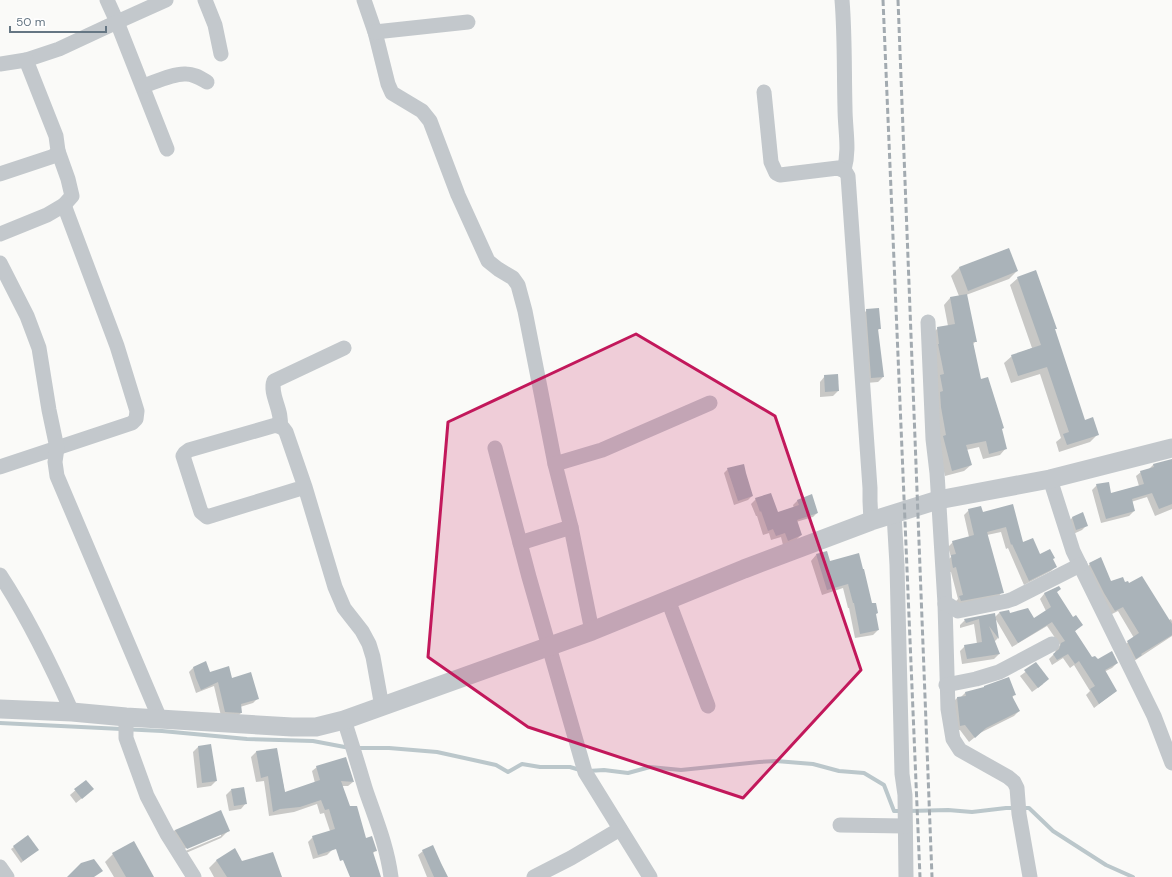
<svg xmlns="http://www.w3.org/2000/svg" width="1172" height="877" viewBox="0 0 1172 877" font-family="'DM Sans',sans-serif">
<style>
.shadow{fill:#0003;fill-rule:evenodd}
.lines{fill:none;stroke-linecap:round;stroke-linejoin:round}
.stream{stroke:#bbc7cb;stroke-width:4}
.building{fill:#aab3b9}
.minor{stroke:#c3c8cc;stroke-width:15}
.tertiary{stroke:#c3c8cc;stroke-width:19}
.rail{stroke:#a2aab0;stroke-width:3;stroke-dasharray:6 3;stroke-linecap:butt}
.marked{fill:#c2185b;fill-opacity:0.2;stroke:#c2185b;stroke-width:3;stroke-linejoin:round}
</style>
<rect width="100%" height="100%" fill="#fafaf8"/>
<!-- shadow -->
<g class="shadow">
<polygon points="1008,249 1017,271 1009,279 966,295 976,341 973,344 980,380 1001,429 1006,448 1000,455 983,459 979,447 966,450 971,465 964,471 945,476 937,443 931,335 938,328 948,326 944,305 950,298 959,296 951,276 959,268"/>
<polygon points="1018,278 1054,329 1084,421 1097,435 1090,442 1059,452 1056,442 1061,438 1040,374 1011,383 1004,363 1012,356 1032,348 1010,285"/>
<polygon points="867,310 880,328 877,331 883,377 878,382 866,383 862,315"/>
<polygon points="825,376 838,391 833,396 820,397 820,382"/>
<polygon points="1172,460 1172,509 1155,516 1147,497 1131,502 1134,511 1129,516 1101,523 1092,490 1097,485 1110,494 1139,486 1136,476 1141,472 1149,469 1153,465"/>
<polygon points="728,469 752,496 748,500 734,505 724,473"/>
<polygon points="756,499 777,513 794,508 793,505 798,500 817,513 813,517 796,522 801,535 796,540 783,545 781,537 771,540 769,533 763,535 757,516 756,516 751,504"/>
<polygon points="1012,505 1023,544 1040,555 1052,559 1056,566 1051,571 1024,585 1008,548 1006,549 1001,532 987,535 1002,592 998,597 956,606 955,602 958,599 951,572 948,572 947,561 951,557 948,547 953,542 969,537 964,515 969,510 982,513"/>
<polygon points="1083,514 1087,525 1082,530 1071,535 1067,523 1072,518"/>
<polygon points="816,555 829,562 875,615 878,630 873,635 855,638 849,608 848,608 843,588 822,595 811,561"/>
<polygon points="1090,564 1110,582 1129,585 1169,620 1171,619 1172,621 1172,636 1131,663 1123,646 1134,638 1118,611 1110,615 1085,569"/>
<polygon points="1058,587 1056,593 1073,618 1081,625 1074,632 1092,659 1117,663 1112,668 1104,672 1116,691 1094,708 1086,695 1090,691 1074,665 1070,668 1063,658 1052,665 1049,659 1055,653 1056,649 1060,645 1047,626 1012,647 995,618 998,638 994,642 999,654 994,659 962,664 960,651 965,646 977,644 974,624 960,628 960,625 965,620 995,617 999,613 1033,620 1046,611 1040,599 1044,594"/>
<polygon points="1036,664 1043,684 1032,692 1020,676"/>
<polygon points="193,668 232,679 258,698 253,703 240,707 241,713 237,717 221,716 214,686 196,693 189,672"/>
<polygon points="965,693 1014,695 1012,698 1019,711 1014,716 980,733 969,742 960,730 955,730 952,703 957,698 961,697"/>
<polygon points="210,745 216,781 211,786 197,788 193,752 198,747"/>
<polygon points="276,749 285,793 315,783 312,771 317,767 353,782 348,786 342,786 349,807 365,839 375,851 372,854 380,877 355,877 331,834 324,813 320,814 317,804 294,812 269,816 264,781 256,782 251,757 256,752"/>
<polygon points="86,781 87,794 76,803 70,795"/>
<polygon points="231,790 246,803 241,809 229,811 226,795"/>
<path d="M175,830H229L221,838L179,856L168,838ZM221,833V836L183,852L182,850Z"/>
<polygon points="28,837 35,852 21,863 11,849"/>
<polygon points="313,837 332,850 327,855 313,859 308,842"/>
<polygon points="423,851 446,877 427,877 418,855"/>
<polygon points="113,854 153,877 114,877 105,862"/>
<polygon points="217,860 242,862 280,877 214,877 209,868"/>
</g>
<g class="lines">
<!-- stream -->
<g class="stream">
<polyline points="0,723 162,731 247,739 313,741 350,748"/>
<polyline points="357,748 389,748 437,752 496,765 508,772 522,764 540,767 570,767 580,770"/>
<polyline points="588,771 604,770 628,773 650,767 681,770 759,762 776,761 813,764 839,771 864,773 884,785 894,811 902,811"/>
<polyline points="909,811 948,810 972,812 1006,808 1029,808 1053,831 1106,865 1133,877"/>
</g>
</g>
<!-- building -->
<g class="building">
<polygon points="1009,248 1018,271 968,291 959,267"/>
<polygon points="1036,270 1057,329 1055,329 1085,420 1093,417 1099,435 1067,445 1063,434 1069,432 1047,367 1018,376 1011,355 1041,345 1017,277"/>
<polygon points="967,294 977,342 973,342 981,379 988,377 1004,428 1002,429 1007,449 989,454 986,441 966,445 972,465 952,471 943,436 946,435 941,407 940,392 943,391 940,375 944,374 938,344 939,344 937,327 955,324 950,297"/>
<polygon points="879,308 881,329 878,329 884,377 871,378 866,309"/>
<polygon points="838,374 839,391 825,392 824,375"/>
<polygon points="1172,459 1172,504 1159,509 1152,493 1132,499 1135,511 1106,519 1096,484 1109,482 1111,493 1144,484 1140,471 1154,467 1153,464"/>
<polygon points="744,464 746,473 753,496 738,501 727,468"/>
<polygon points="771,493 778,512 799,505 797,500 812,494 818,513 797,520 802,535 788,541 785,533 776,536 773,529 768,531 761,511 760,512 755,498"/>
<polygon points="1013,504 1023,542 1033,538 1040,554 1050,549 1055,558 1053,559 1057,567 1029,581 1012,544 1011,545 1006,527 987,532 1004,593 961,601 959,596 963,595 956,567 953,568 952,563 951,555 956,554 952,541 974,535 968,509 981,506 983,512"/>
<polygon points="1083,512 1088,526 1076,530 1072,517"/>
<polygon points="827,551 830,561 859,553 863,569 864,569 872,603 876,603 878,613 876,614 879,630 860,634 854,603 853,603 848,584 827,590 816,554"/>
<polygon points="1101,557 1111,581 1123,577 1125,582 1128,581 1129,583 1142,576 1172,624 1172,635 1141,654 1142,655 1136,659 1127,641 1139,633 1123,607 1115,611 1104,593 1089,563"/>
<polygon points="1059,586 1061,589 1057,592 1073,617 1076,615 1083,625 1075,631 1092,657 1095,656 1098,659 1112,651 1118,663 1105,670 1117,691 1099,704 1090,689 1095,686 1079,661 1075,664 1068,654 1057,660 1053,654 1059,649 1061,643 1065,641 1052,622 1018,643 999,612 1009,610 1010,613 1028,608 1034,618 1051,607 1044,593"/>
<polygon points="995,613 999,639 989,626 1000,654 967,659 964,645 982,642 979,619 966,623 964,619"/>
<polygon points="206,661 210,672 229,666 232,678 251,672 259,699 241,704 242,713 225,712 218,682 201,690 196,678 193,667"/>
<polygon points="1036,662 1049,679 1038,688 1024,670"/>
<polygon points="1009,677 1016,695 1012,696 1020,711 986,728 975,738 965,725 960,726 957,697 966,696 965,692 984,687 984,686"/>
<polygon points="211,744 217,781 202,783 198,746"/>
<polygon points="277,748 285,792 320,780 316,766 346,757 354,782 341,781 350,806 357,806 366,838 372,836 377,851 373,852 381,877 350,877 343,860 340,861 336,849 318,855 312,836 335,829 329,809 325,810 321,800 300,807 280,809 273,812 268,776 261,778 256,751"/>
<polygon points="86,780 94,789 82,799 74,789"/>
<polygon points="244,787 247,804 234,806 231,789"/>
<polygon points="221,810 230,831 187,849 175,830"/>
<polygon points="28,835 39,850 23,861 13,846"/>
<polygon points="134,841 154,877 126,877 112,853"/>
<polygon points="433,845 441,863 448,877 434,877 422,850"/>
<polygon points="235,848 242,861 273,852 282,877 227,877 216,860"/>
<polygon points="94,859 103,871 94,877 67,877 81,863"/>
</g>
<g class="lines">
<!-- minor -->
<g class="minor">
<polyline points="107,0 117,22 166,0"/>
<polyline points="205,0 215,25 221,54"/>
<polyline points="364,0 375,32 388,84 392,93 422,111 430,121 458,195 488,261 498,269 513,278 518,285 525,311 555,464 571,527 592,631"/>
<path d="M842,0C845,36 844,72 845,108C845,130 850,149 844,170"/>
<polyline points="375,32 468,22"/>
<polyline points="0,64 26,60 59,49 117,22 167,149"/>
<path d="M143,86C155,82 174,73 186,74C194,74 200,78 207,82"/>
<polyline points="764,92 771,162 776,173 780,175 838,168 845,171 848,176 870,488 870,501 871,521"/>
<polyline points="58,151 68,179 72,196 64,205"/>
<polyline points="0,174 54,156 58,151 56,136 26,60"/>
<polyline points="0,234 47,215 64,205 117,346 137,411 136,419 132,423 0,467"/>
<polyline points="0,263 27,316 39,348 49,410 57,448 55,462 57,476 160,719"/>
<polyline points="928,322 933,439 937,473 945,604 948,709 953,739 960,750 1008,777 1014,782 1017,788 1019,814 1030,877"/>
<path d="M280,426C283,411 269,394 274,381L344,348"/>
<polyline points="495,448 529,577 585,772 650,877"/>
<polyline points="555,464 602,450 710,403"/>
<polyline points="1050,479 1073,551 1154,716 1172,763"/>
<polyline points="305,487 207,517 201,512 183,456 185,453 189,450 276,425 283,428 286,432 305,487 335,587 344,608 362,631 369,644 373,657 382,707"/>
<polyline points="894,514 897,565 902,774 905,795 906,877"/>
<polyline points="520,543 571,527"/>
<path d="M0,575C29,619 51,665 72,712"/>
<polyline points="668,600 708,706"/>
<polyline points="945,604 949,605 958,611 1007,601 1013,599 1080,565"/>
<polyline points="946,685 976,679 999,672 1052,644"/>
<polyline points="126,717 126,738 147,796 167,834 194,877"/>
<path d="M344,720C352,744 359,768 366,791C376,820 387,846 391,877"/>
<polyline points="840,825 905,826"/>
<polyline points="0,867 7,877"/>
<polyline points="534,877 571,858 620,829"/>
</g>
<!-- tertiary -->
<polyline class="tertiary" points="0,709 72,712 126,717 292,727 316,727 344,720 592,631 744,569 871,521 938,500 1050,479 1172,448"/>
<!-- rail -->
<g class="rail">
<polyline points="883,0 920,877"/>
<polyline points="898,0 932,877"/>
</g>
</g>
<!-- marked area -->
<path class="marked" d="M636,334L775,416L861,670L743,798L528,727L428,657L448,422Z"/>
<!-- scale -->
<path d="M10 26v6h96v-6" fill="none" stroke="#657683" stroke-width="2"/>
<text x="16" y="26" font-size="12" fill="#657683" stroke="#ffffff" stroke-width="3" paint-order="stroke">50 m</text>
</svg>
